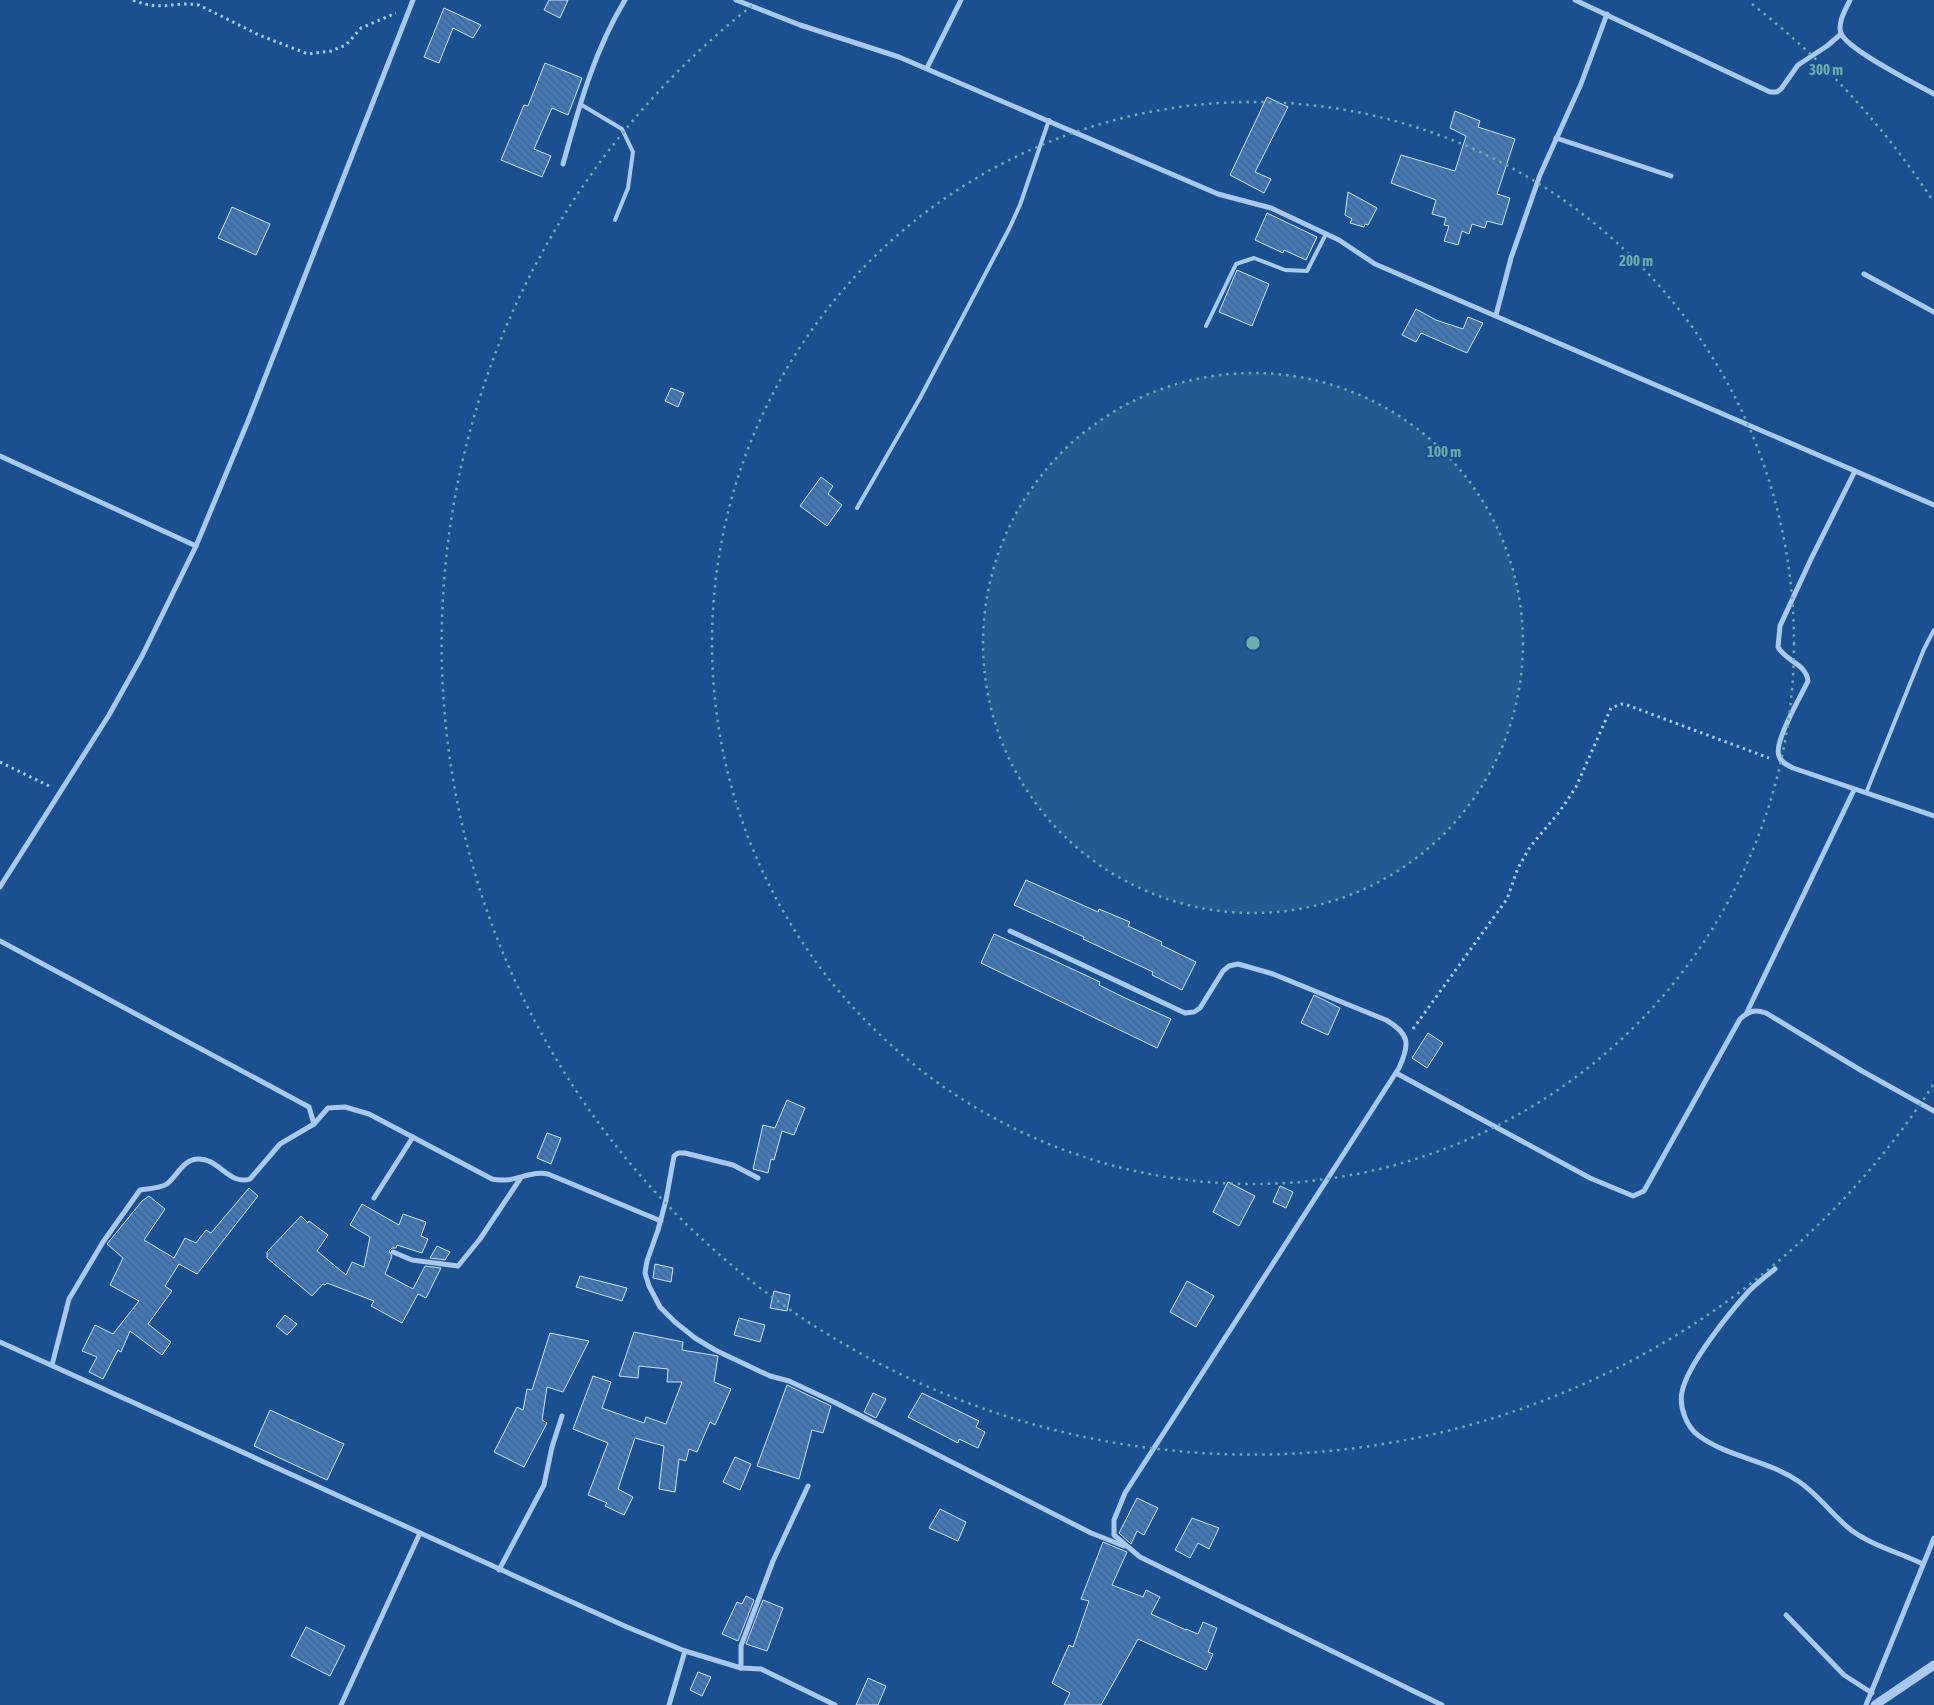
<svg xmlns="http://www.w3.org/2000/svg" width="1934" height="1705" viewBox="0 0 1934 1705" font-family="'Asap Condensed',sans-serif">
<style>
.building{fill:url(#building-back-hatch);stroke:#cfe3fa}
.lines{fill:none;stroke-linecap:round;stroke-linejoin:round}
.path{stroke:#a9c9ee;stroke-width:3;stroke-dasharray:2.5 4;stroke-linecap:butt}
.service{stroke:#a9c9ee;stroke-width:4}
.minor{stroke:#a9c9ee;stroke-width:5}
.tertiary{stroke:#a9c9ee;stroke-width:9}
.ring{fill:none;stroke:#6fada8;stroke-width:2.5;stroke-dasharray:2.5 5}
.centre{fill:#6fada8;stroke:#1b4f8f;stroke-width:2.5}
.ring-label{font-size:15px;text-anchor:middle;font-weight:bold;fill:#6fada8;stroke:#1b4f8f;stroke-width:5;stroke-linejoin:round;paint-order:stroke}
</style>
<defs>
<pattern id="building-back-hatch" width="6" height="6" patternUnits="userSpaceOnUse" patternTransform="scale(1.25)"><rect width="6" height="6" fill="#4478b7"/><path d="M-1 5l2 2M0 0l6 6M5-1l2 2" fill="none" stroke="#486282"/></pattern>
</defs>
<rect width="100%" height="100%" fill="#1b4f8f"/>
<!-- building -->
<g class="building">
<polygon points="549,0 568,0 560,18 544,10"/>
<polygon points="444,8 481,25 473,38 453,28 439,63 424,57"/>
<polygon points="545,63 582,78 568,115 552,108 534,149 551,156 542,177 501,160 524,105 528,106"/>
<polygon points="1267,97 1288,107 1255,172 1271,179 1264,193 1230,175"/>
<polygon points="1455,111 1480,121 1478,127 1515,139 1497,194 1510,198 1502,225 1487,221 1485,228 1472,224 1469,234 1462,231 1458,245 1444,241 1449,226 1444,225 1446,218 1432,214 1436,200 1391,183 1401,155 1455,171 1466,136 1450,128"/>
<polygon points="1348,192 1377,208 1368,225 1365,224 1364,227 1350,223 1352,219 1345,215"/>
<polygon points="232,207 270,224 256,255 218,238"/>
<polygon points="1267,213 1317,237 1306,260 1284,250 1283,253 1255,240"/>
<polygon points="1237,270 1269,284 1252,326 1219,312"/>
<polygon points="1416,309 1436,320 1463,329 1468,317 1483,323 1467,353 1421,333 1416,342 1402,335"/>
<polygon points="671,388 684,393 678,407 665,401"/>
<polygon points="821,477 833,486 828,494 842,505 827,526 800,506"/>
<polygon points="1026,880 1098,912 1099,909 1130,922 1128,926 1162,942 1161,945 1196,962 1182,990 1152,975 1153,972 1083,939 1084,937 1014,905"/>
<polygon points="994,934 1053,960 1100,982 1099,985 1123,997 1171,1019 1157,1048 981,963"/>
<polygon points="1314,995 1340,1008 1328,1035 1301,1023"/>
<polygon points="1428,1033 1443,1043 1427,1068 1412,1058"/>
<polygon points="787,1100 805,1108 794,1135 782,1131 774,1160 771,1159 768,1173 753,1169 763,1125 775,1128"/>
<polygon points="547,1133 561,1138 551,1164 537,1158"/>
<polygon points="1228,1182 1255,1196 1239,1226 1213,1212"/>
<polygon points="1280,1186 1293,1192 1286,1208 1273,1202"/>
<polygon points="249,1188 258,1196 197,1274 179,1264 165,1286 172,1291 148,1324 171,1342 162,1355 130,1331 121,1352 118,1350 103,1379 89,1372 97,1357 82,1351 95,1325 113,1334 139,1301 110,1285 123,1258 107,1244 142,1201 149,1196 165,1209 144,1240 174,1258 185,1238 196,1243 206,1230 211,1233"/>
<polygon points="362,1204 399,1225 403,1214 426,1222 421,1236 428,1239 422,1253 397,1245 396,1248 392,1248 389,1251 392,1256 385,1274 413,1289 425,1266 441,1268 426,1298 418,1294 402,1323 371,1306 374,1301 327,1283 325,1285 323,1284 312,1296 267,1258 267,1252 301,1216 308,1223 309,1221 328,1235 317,1251 346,1275 352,1262 364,1267 370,1237 350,1225"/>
<polygon points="437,1246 450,1252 445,1260 430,1258"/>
<polygon points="655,1264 673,1268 671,1282 653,1278"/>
<polygon points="580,1276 627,1288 622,1301 576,1287"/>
<polygon points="1187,1281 1214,1296 1196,1327 1170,1312"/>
<polygon points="774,1291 790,1295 787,1311 770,1308"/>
<polygon points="285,1315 297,1324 287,1335 276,1326"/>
<polygon points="739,1318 765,1325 760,1342 734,1335"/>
<polygon points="634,1332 683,1342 682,1350 718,1356 714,1382 731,1389 715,1425 710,1422 697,1452 689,1449 686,1461 679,1459 675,1492 659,1489 664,1446 635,1438 618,1489 633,1497 624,1515 605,1506 607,1503 588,1495 608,1443 573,1429 593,1376 611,1382 602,1408 644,1423 646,1417 666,1424 682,1382 667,1382 668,1369 639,1366 638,1378 619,1376"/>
<polygon points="550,1333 589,1341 563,1392 547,1387 542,1420 547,1423 524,1467 494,1452 517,1407 523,1410 527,1389 532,1390"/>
<polygon points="787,1385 831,1406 823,1433 812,1430 799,1479 757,1466"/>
<polygon points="873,1393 886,1399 876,1418 864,1412"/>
<polygon points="922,1393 979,1421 976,1427 985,1432 978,1448 959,1439 958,1443 908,1417"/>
<polygon points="270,1410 344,1444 327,1480 254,1446"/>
<polygon points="735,1457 751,1464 740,1490 723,1482"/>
<polygon points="1137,1498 1158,1508 1144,1535 1137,1531 1131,1544 1119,1533"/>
<polygon points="940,1509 966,1522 958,1541 929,1528"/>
<polygon points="1192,1518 1219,1528 1209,1549 1198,1543 1190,1558 1175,1550"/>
<polygon points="1103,1542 1127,1552 1112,1585 1143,1597 1146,1590 1160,1597 1151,1614 1186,1630 1186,1629 1198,1634 1203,1622 1217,1628 1208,1652 1213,1654 1206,1670 1138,1639 1101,1705 1064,1705 1070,1693 1052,1683 1069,1645 1073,1647 1089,1601 1081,1599"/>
<polygon points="746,1596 754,1600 738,1641 722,1634 737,1602 742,1604"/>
<polygon points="763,1600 783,1608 767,1651 746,1644"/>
<polygon points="306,1627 345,1646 330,1676 291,1656"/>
<polygon points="698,1672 711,1677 702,1696 690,1690"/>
<polygon points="868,1678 886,1686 878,1705 856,1705"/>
</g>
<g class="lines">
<!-- path -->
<g class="path">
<path d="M133,0C162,12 172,1 199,5L259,35L308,54L331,51L346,45L361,28L396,13"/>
<polyline points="0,762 51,787"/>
<polyline points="1413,1029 1507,899 1518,868 1530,847 1560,811 1576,787 1611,708 1621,704 1627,705 1769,758"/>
</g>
<!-- service -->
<g class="service">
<polyline points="580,104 622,129 633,152 628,188 615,220"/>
<polyline points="1206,326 1236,264 1254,258 1285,270 1307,271 1326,234"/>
<polyline points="857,508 920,398 1009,229 1020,205 1049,120"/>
<polyline points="1866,793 1924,649 1934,630"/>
</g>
<!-- minor -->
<g class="minor">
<polyline points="736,0 800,25 899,57 1218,194 1271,208 1339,240 1375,264 1934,505"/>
<polyline points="1575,0 1770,92 1777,92 1781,89 1798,65 1827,46 1841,34"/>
<path d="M1850,0C1846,9 1837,23 1841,33C1846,49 1916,84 1934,94"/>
<polyline points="927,68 961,0"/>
<polyline points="1556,138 1671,176"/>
<path d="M563,164C579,107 594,51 625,0"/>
<polyline points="1864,274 1934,312"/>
<polyline points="1496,315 1511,258 1540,175 1581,84 1607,14"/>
<polyline points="0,456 196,546"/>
<path d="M1855,471L1811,559L1780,626L1778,647C1786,662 1806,663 1808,681C1801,696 1773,743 1779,756C1781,763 1788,765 1793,768L1934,816"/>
<polyline points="0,887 109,715 142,656 196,546 248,421 413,0"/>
<path d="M1010,931L1185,1013L1194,1012L1200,1008L1223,971L1229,966L1238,964L1273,974L1386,1020C1410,1034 1410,1044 1399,1068L1125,1493L1114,1520V1535L1140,1557L1442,1705"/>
<path d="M0,941L309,1107L314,1124L328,1108L345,1107L369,1114L492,1179C515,1184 528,1170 548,1174L661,1221"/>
<polyline points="1747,1012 1854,790"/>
<path d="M1396,1073L1590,1178L1633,1196L1644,1191L1740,1019C1749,1011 1754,1009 1766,1013L1862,1071L1934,1111"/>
<polyline points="758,1178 733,1165 685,1153 678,1153 674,1156 666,1200 658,1230 647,1261 645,1273 649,1286 660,1307 675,1322 695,1338 715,1350 770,1376 789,1381 836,1403 1091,1533 1124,1546"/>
<polyline points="374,1198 413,1137"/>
<polyline points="393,1252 412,1260 458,1266 480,1239 520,1179"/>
<path d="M1775,1269C1766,1276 1757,1283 1749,1291C1730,1312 1687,1365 1682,1392C1679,1406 1686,1427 1699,1436C1728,1457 1767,1460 1798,1481C1818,1494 1832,1515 1851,1530C1871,1545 1900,1553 1923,1564"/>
<polyline points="0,1342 627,1627 685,1651 741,1668 761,1669 835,1705"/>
<path d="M52,1365L69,1299L103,1242L140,1190C148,1189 161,1188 167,1184C177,1176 183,1160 197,1159C218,1157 229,1186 250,1179L280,1144L314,1124"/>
<polyline points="499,1570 544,1485 552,1447 562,1416"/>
<polyline points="1786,1615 1844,1675 1872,1693"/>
<polyline points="741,1668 741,1646 773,1561 808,1486"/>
<polyline points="341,1705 420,1533"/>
<polyline points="669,1705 685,1651"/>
<polyline points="1866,1705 1934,1538"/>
</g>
<!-- tertiary -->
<polyline class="tertiary" points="1875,1705 1934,1665"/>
</g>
<!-- distance rings -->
<circle cx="1253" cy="643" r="270" fill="#6fada8" fill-opacity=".12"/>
<g class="ring">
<circle cx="1253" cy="643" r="270"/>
<circle cx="1253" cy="643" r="541"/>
<path d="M1933 1085A811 811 0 1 1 754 4M1752 4A811 811 0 0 1 1933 201"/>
</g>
<circle cx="1253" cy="643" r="8" class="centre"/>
<g class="ring-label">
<text x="1826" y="75">300 m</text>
<text x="1636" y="266">200 m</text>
<text x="1444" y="457">100 m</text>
</g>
</svg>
